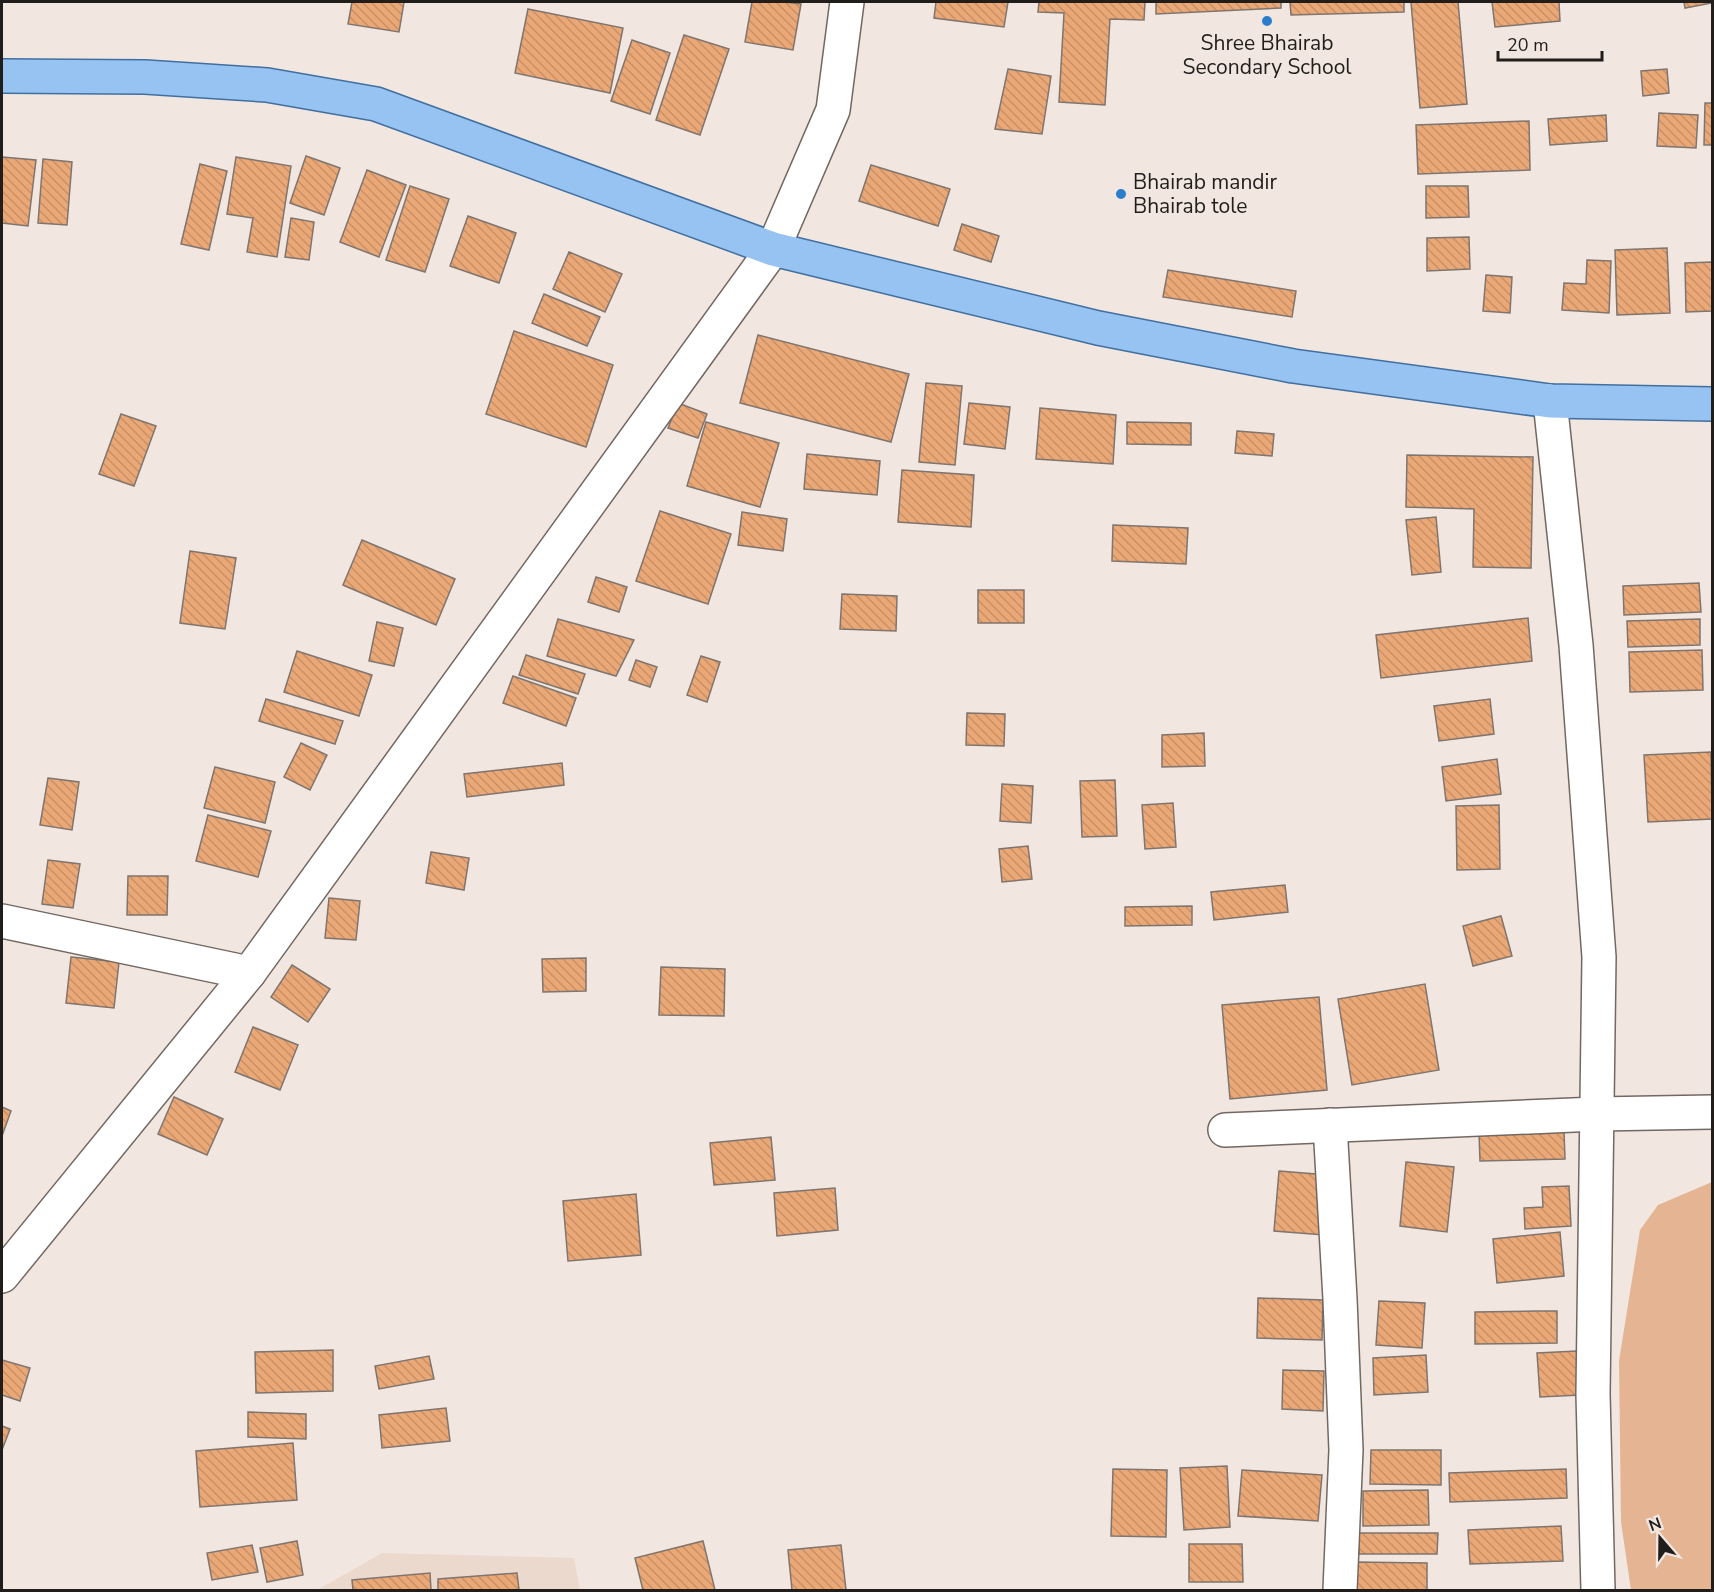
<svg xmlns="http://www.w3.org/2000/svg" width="1714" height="1592" viewBox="0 0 1714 1592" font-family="'Nunito Sans',sans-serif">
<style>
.built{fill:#ebd9cd}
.green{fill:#e4b493}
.building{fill:url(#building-back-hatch);stroke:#7f756e;stroke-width:1.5}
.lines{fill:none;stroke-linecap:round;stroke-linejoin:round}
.minor-casing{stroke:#726862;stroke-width:36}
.major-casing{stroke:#406fa0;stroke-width:36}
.minor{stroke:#fff;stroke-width:33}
.major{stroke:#96c3f1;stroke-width:33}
.poi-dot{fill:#2b7ecc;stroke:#f2e7e0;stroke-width:2}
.labels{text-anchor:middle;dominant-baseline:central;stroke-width:6;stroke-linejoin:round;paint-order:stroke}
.poi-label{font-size:21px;fill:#211d1b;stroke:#f2e7e0}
</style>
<defs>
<pattern id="building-back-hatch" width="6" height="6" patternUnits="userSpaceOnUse" patternTransform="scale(1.5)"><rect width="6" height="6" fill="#eba877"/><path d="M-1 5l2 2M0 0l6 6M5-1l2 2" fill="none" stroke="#c99066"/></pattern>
</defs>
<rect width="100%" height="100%" fill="#f2e7e0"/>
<!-- built -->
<polygon class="built" points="382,1553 574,1558 580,1590 317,1590"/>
<!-- green -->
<polygon class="green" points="1712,1182 1712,1590 1631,1590 1621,1522 1619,1361 1640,1230 1658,1205"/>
<!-- building -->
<g class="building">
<polygon points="352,2 404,2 399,32 348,24"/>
<polygon points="752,2 785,2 801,4 793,50 745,42"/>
<polygon points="936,2 1008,2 1004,27 934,18"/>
<polygon points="1039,2 1145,2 1144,20 1110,19 1105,105 1059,102 1064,13 1038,12"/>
<polygon points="1156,2 1281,2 1281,8 1156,14"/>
<polygon points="1290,2 1404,2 1404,12 1291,15"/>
<polygon points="1411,2 1458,2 1467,104 1420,108"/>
<polygon points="1492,2 1559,2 1560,21 1495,27"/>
<polygon points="1684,2 1712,2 1712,3 1685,8"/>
<polygon points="528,9 623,28 610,93 515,73"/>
<polygon points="684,35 729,49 700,135 656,120"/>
<polygon points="632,40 670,53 650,114 611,101"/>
<polygon points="1008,69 1051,76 1042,134 995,129"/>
<polygon points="1667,69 1669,93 1643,96 1641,71"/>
<polygon points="1705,103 1712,103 1712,145 1704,145"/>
<polygon points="1659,113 1698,115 1696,148 1657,146"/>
<polygon points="1606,115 1607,141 1550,145 1548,119"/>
<polygon points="1529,121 1530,170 1418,174 1416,125"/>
<polygon points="306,156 340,168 324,215 290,203"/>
<polygon points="2,157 36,160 28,226 2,223"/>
<polygon points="236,157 291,166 277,257 247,252 253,218 227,214"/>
<polygon points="43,159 72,162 67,225 38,223"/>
<polygon points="200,164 227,171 209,250 181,244"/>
<polygon points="871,165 950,189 938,226 859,201"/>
<polygon points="367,170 406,185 379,257 340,242"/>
<polygon points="410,186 449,199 425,272 386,260"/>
<polygon points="1426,186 1468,186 1469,217 1426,218"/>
<polygon points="468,216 516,233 499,283 450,266"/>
<polygon points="291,218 314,222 309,260 285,257"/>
<polygon points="962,224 999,236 991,262 954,250"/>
<polygon points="1469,237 1470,269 1427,271 1427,238"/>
<polygon points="1667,248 1670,313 1617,315 1615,250"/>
<polygon points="569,252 622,274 605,312 553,289"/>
<polygon points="1587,260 1611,261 1609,313 1562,310 1564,283 1586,284"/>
<polygon points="1712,262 1712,311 1686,312 1685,263"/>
<polygon points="1168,270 1296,291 1292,317 1163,297"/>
<polygon points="1486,275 1512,277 1510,313 1483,311"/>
<polygon points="544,294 600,317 587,346 532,323"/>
<polygon points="514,331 613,365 586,447 486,414"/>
<polygon points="758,335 909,374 891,442 740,403"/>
<polygon points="926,383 962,386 955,465 919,462"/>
<polygon points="678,403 707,414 698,438 668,428"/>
<polygon points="969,403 1010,407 1005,449 964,444"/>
<polygon points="1040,408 1116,415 1113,464 1036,459"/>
<polygon points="121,414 156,426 134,486 99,474"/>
<polygon points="706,422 779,443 760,507 687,486"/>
<polygon points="1127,422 1191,423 1191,445 1127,444"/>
<polygon points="1237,431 1274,434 1272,456 1235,453"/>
<polygon points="807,454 880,461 877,495 804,489"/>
<polygon points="1407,455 1533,457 1531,568 1473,567 1474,509 1406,507"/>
<polygon points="902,470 974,475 971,527 898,522"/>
<polygon points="660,511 731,534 708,604 636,581"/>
<polygon points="742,512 787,519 783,551 738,545"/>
<polygon points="1436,517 1441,572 1412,575 1406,520"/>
<polygon points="1113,525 1188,528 1186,564 1112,561"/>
<polygon points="362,540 455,579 436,625 343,585"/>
<polygon points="190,551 236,558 225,629 180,623"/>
<polygon points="596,577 627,587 619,612 588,602"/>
<polygon points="1699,583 1701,612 1624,615 1623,586"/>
<rect x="978" y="590" width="46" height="33"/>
<polygon points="842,594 897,596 896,631 840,629"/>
<polygon points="1528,618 1532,661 1381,678 1376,635"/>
<polygon points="558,619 634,640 616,676 547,656"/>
<polygon points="1700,619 1700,645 1628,647 1627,621"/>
<polygon points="377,622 403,628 394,666 369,661"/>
<polygon points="1702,650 1703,690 1630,692 1629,652"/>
<polygon points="297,651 372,675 359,716 284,692"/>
<polygon points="526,655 585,674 578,694 519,675"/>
<polygon points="701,656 720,662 707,702 687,695"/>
<polygon points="636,660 657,667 650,687 629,680"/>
<polygon points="513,676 576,698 566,726 503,703"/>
<polygon points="266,699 343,721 335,744 259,721"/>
<polygon points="1490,699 1494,734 1439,741 1434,706"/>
<polygon points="967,713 1005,714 1004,746 966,745"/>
<polygon points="1204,733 1205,766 1162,767 1162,735"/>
<polygon points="301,743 327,755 310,790 284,777"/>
<polygon points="1711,752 1712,819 1648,822 1644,755"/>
<polygon points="1497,759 1501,794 1446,801 1442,767"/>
<polygon points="562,763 564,785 467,797 464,774"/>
<polygon points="215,767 275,782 265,823 204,808"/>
<polygon points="48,778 79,782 72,830 40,825"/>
<polygon points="1115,780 1117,836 1082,837 1080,781"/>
<polygon points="1002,784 1033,786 1031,823 1000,821"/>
<polygon points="1173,803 1176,847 1145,849 1142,805"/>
<polygon points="1499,805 1500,869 1457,870 1456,806"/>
<polygon points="208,815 271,831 258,877 196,861"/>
<polygon points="1028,846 1032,879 1002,882 999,849"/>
<polygon points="431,852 469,858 464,890 426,883"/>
<polygon points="48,860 80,864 73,908 42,904"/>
<polygon points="128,876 168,876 167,915 127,915"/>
<polygon points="1285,885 1288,912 1214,920 1211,892"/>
<polygon points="329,898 360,901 356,940 325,938"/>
<polygon points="1192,906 1192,925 1125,926 1125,907"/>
<polygon points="1501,916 1512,956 1473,966 1463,926"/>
<polygon points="71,957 119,962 114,1008 66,1003"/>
<polygon points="586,958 586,991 543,992 542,959"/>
<polygon points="292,965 330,989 308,1022 271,997"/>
<polygon points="661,967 725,969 724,1016 659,1015"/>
<polygon points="1425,984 1439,1070 1352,1085 1338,999"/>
<polygon points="1319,997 1327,1090 1230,1099 1222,1005"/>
<polygon points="253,1027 298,1045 280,1090 235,1072"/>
<polygon points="174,1097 223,1119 207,1155 158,1134"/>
<polygon points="2,1107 11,1111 2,1136"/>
<polygon points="1564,1131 1565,1159 1480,1161 1479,1133"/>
<polygon points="771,1137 775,1180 714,1185 710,1143"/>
<polygon points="1406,1162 1454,1167 1447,1232 1400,1226"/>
<polygon points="1279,1171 1328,1175 1324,1235 1274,1231"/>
<polygon points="1569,1186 1571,1226 1525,1229 1524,1208 1543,1207 1542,1187"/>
<polygon points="835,1188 838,1230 777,1236 774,1193"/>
<polygon points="636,1194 641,1255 568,1261 563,1201"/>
<polygon points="1560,1232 1564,1276 1497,1283 1493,1239"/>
<polygon points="1258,1298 1323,1300 1322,1340 1257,1338"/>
<polygon points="1379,1301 1425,1303 1422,1348 1376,1345"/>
<polygon points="1536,1311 1557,1311 1557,1343 1475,1344 1475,1312"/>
<polygon points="333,1350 333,1391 256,1393 255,1352"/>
<polygon points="1577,1351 1580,1395 1540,1397 1537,1353"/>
<polygon points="1426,1355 1428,1392 1374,1395 1373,1358"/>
<polygon points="429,1356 434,1379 379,1389 375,1366"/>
<polygon points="2,1360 30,1368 20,1401 2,1395"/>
<polygon points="1283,1370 1324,1371 1323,1411 1282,1409"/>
<polygon points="446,1408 450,1441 382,1448 379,1415"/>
<polygon points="248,1412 306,1414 306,1439 248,1437"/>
<polygon points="2,1426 10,1429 2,1450"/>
<polygon points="293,1443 297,1500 200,1507 196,1451"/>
<polygon points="1371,1450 1441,1450 1441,1485 1370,1484"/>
<polygon points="1227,1466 1230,1527 1184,1530 1180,1468"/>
<polygon points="1113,1469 1167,1470 1166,1537 1111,1536"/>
<polygon points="1566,1469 1567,1498 1450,1502 1449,1473"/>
<polygon points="1242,1470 1322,1475 1318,1521 1238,1516"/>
<polygon points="1428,1490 1429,1525 1363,1526 1363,1491"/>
<polygon points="1561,1526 1563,1561 1470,1564 1468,1530"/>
<polygon points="1359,1533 1438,1533 1437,1554 1359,1554"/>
<polygon points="297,1541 303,1575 267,1582 260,1548"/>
<polygon points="703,1541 715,1590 643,1590 635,1558"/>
<polygon points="1189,1544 1242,1544 1243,1582 1189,1582"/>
<polygon points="252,1545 258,1572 212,1580 207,1553"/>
<polygon points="841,1545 846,1590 792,1590 788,1550"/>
<polygon points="1355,1562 1427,1563 1427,1590 1355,1590"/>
<polygon points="430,1573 431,1590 353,1590 352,1580"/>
<polygon points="517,1573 519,1590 438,1590 438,1579"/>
</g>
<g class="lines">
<defs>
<g id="minor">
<polyline points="1550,401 1576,645 1599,957 1593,1394 1598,1590"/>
<polyline points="2,921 249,973"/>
<polyline points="1330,1125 1340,1299 1346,1450 1340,1590"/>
<polyline points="1225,1130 1597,1114 1712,1112"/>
<polyline points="2,1276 249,973 773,249 833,110 847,2"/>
</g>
<polyline id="major" points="2,76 145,77 267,85 376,104 773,249 1098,328 1293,366 1550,401 1712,404"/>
</defs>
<!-- minor casing -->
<use href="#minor" class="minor-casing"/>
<!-- major casing -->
<use href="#major" class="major-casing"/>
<!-- minor -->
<use href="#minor" class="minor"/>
<!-- major -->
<use href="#major" class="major"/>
</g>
<!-- markers -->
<g class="poi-dot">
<circle cx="1267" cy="21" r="6"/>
<circle cx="1121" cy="194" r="6"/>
</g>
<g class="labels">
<!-- poi labels -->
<g class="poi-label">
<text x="1267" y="43">Shree Bhairab<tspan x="1267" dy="24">Secondary School</tspan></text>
<text x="1133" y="182" text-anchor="start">Bhairab mandir<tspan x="1133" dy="24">Bhairab tole</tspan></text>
</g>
</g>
<!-- border -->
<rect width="1714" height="1592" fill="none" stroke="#211d1b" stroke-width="6"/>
<!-- north arrow -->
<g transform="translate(1660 1538) rotate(340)" stroke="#f2e7e0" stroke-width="4.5" paint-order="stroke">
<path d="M0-4.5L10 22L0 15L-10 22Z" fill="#211d1b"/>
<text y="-9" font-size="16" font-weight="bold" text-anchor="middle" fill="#211d1b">N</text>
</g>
<!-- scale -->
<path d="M1498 51v9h104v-9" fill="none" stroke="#211d1b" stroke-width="3"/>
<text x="1507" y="51" font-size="18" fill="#211d1b" stroke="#f2e7e0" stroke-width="4.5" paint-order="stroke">20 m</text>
</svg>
